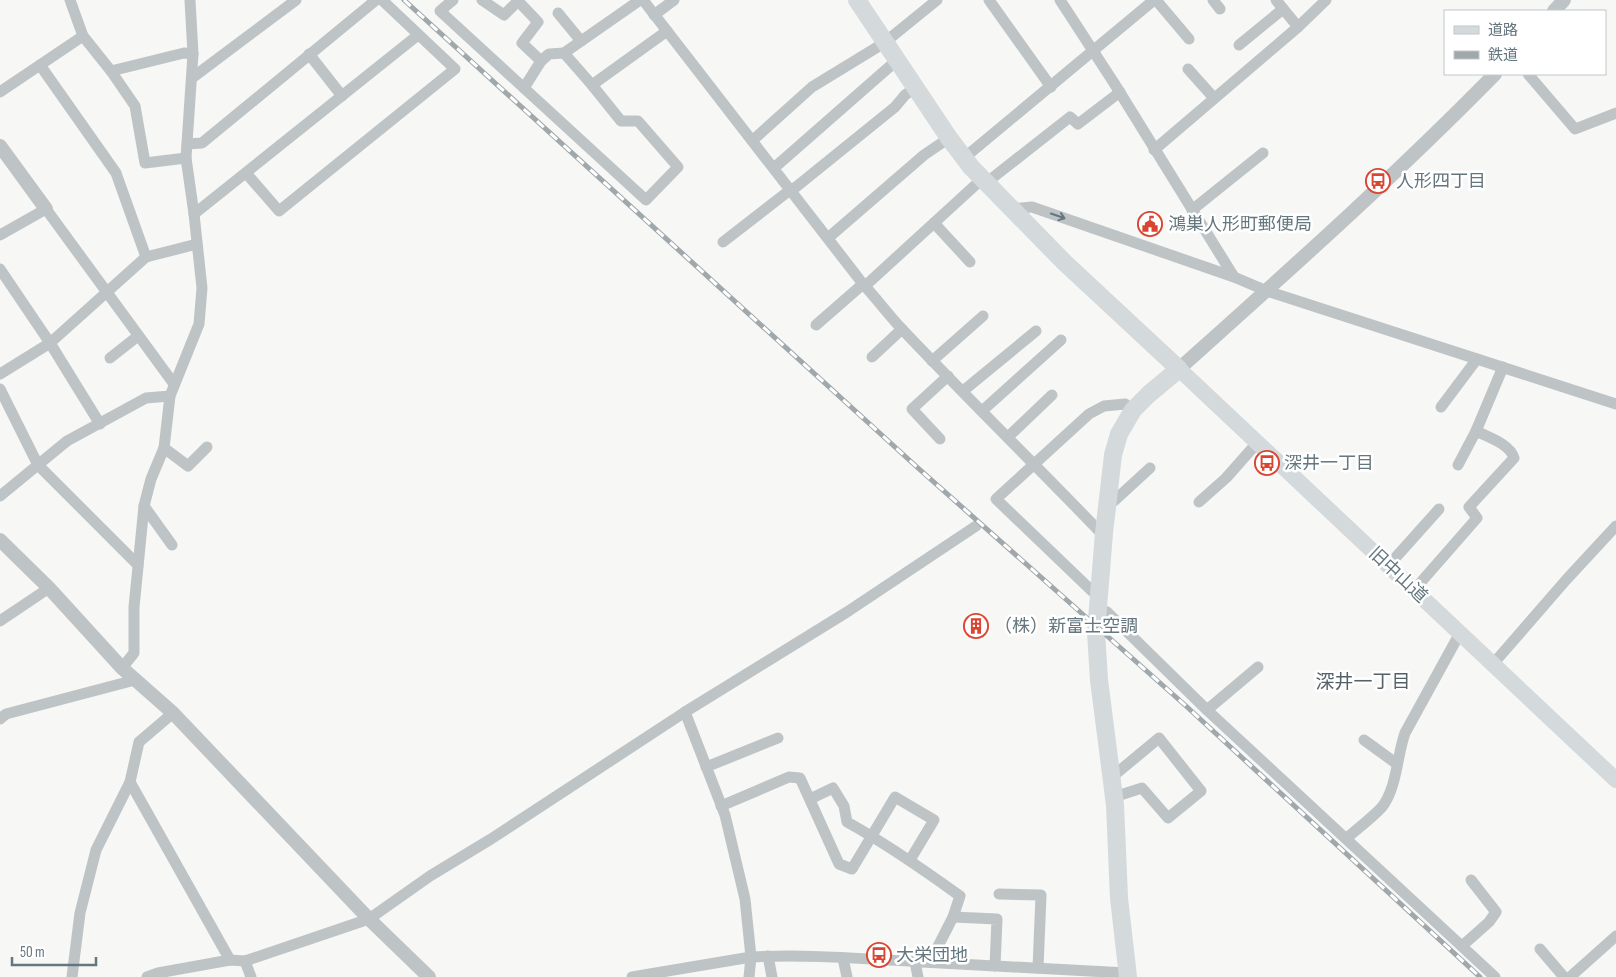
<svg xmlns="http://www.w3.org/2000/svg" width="1616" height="977" viewBox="0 0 1616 977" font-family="'Sofia Sans Condensed','Noto Sans JP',sans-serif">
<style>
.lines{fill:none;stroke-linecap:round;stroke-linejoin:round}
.minor{stroke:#bec4c6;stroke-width:11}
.tertiary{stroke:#bec4c6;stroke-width:14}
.secondary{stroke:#d4d9db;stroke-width:16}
.primary{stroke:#d4d9db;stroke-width:18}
.rail-casing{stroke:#a0a8ac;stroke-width:5}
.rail{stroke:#fff;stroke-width:3;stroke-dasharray:9;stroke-linecap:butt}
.oneway{stroke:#64767e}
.labels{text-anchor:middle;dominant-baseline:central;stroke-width:5;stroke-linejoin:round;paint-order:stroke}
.poi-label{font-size:18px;fill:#64767e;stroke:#fff;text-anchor:start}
.street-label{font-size:18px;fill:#64767e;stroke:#fff}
.neighbourhood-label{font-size:19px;fill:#556369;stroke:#fff}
</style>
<rect width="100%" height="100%" fill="#f7f7f5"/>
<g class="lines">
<!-- minor -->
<g class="minor">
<polyline points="453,0 440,11 646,200 678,167 638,121 621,121 592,85"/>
<polyline points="482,0 504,15 518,1 538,22 522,43 541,61 549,54 564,53"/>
<polyline points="640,0 564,53 592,85 667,31"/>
<path d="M643,0L863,284C876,298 887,313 900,327C966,397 1034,463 1100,532L1104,533"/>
<polyline points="989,0 1051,87"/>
<polyline points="1060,0 1114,83 1234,277"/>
<polyline points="1156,0 1189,39"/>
<polyline points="1213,0 1220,9"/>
<polyline points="1276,0 1298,27"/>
<polyline points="558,13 581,41"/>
<polyline points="654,15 674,0"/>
<polyline points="83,36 111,71 135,106 145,163 186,158"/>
<polyline points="1239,45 1283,9"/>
<polyline points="309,54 342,96"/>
<polyline points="40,65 116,173 146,257"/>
<polyline points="1188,69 1214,98"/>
<polyline points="111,71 184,53 193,54"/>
<polyline points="1528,74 1575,129 1616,113"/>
<polyline points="192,78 296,0"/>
<polyline points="524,88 541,61"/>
<polyline points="0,92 83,36 70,0"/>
<polyline points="753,140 812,87 884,43 937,0"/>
<polyline points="187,144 202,143 376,0"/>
<polyline points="1154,150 1298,27 1326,0"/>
<polyline points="964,158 1154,0"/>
<polyline points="774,168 896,61"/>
<polyline points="246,173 279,211 455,69 382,0"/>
<polyline points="986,183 1070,117 1078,124 1120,92"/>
<polyline points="1011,209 1032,207 1234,277 1267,291 1616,404"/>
<polyline points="1192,210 1263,153"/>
<polyline points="194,214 418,35"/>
<polyline points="934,223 970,262"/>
<polyline points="0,235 46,209 174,384"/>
<polyline points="828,238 924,155 949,138"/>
<polyline points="723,242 790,190 796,187 895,107 905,95 915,88"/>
<polyline points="0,269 50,343 100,424"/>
<polyline points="865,286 982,179"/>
<polyline points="816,325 863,284"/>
<polyline points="872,357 902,329"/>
<polyline points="110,358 138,336"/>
<polyline points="932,361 983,316"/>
<polyline points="0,374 50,343 146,257 197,244"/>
<polyline points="0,389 38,465 138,565"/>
<polyline points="963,391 1036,331"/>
<polyline points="1441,407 1477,359"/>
<polyline points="982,411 1061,340"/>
<polyline points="1008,437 1052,395"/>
<polyline points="940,439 912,409 948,376"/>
<polyline points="164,448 188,466 207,447"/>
<polyline points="1458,465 1476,431 1503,367"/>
<polyline points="0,496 67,441 146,398 170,396"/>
<polyline points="1107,501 1114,501 1150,468"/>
<polyline points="1199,502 1226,478 1257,443"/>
<polyline points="144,506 172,545"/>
<polyline points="1388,566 1439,509"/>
<path d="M1414,590L1477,518L1469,507L1514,458C1510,444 1488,437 1476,431"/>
<polyline points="1100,595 1092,591 996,499 1089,414 1104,406 1125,404 1133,410"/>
<polyline points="1099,609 1107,612 1207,710 1495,977"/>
<polyline points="0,621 49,588"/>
<polyline points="1493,664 1566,580 1616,526"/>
<polyline points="122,668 134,653 134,607 144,506 151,479 164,448 170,396 199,324 202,288 194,214 186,158 193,54 190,0"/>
<polyline points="1207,710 1258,667"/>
<polyline points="685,712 725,815 745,899 751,957 749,977"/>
<polyline points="0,719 6,714 135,680"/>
<polyline points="1364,740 1397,764"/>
<polyline points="706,767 778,738"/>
<polyline points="1112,777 1159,738 1201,791 1168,818 1142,788 1114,797"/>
<polyline points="130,782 230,960"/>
<path d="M810,799L833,788L844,806L847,822C887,844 924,870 960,896L953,917L930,962"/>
<polyline points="721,806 789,777 800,778 839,864 852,869 895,797 934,820 910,860"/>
<path d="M1347,838C1358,828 1372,818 1382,807C1397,788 1397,755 1405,733L1460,633"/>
<polyline points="999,894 1041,895 1038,968"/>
<polyline points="953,917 997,919 995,966"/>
<polyline points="1462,946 1489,922 1496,912 1471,880"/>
<polyline points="1540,949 1564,977"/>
<polyline points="768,956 772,977"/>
<polyline points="843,958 847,977"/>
<polyline points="245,961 251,977"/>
<polyline points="915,962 918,977"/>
<polyline points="72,977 80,913 96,850 130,782 139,742 173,713"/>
<polyline points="147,977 158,973 230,960 245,961 369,919 430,876 491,839 685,712 847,612 976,526"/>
<path d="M632,977L751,957C808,954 866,959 922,962C990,966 1059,969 1127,973"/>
<polyline points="1570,977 1616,936"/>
</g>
<!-- tertiary -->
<g class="tertiary">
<polyline points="1554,11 1564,0"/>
<polyline points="0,146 46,209"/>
<path d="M1179,369C1286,273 1394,177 1495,74"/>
<polyline points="0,540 49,588 122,668 173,713 369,919 429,977"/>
</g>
<!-- secondary -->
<polyline class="secondary" points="1179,369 1616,780"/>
<!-- primary -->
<polyline class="primary" points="857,0 949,138 971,167 1064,262 1179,369 1149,394 1133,410 1119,434 1113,455 1104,533 1096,632 1099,680 1115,805 1119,898 1128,977"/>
<defs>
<polyline id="rail" points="404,0 918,468 1186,706 1480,977"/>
</defs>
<!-- rail casing -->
<use href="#rail" class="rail-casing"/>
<!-- rail -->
<use href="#rail" class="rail"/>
</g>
<!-- one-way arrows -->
<defs><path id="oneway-shaft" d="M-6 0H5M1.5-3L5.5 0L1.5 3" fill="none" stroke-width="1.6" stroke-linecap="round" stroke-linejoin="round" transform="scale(1.25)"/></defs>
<use class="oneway" href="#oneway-shaft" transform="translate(1058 216) rotate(19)"/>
<!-- icons -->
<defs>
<symbol id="bus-ring" viewBox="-11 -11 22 22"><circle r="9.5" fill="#fff" stroke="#d94532" stroke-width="1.5"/><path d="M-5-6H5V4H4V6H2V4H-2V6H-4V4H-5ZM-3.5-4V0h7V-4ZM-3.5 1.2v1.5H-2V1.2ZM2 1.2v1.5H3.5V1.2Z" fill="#d94532"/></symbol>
<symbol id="civic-ring" viewBox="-11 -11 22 22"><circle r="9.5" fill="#fff" stroke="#d94532" stroke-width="1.5"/><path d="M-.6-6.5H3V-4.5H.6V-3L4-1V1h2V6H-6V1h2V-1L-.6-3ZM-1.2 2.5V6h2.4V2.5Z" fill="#d94532"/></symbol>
<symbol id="building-ring" viewBox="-11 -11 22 22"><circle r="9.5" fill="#fff" stroke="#d94532" stroke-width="1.5"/><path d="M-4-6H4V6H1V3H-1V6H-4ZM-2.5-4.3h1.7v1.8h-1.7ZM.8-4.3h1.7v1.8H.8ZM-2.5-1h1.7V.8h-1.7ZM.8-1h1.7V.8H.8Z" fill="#d94532"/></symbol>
</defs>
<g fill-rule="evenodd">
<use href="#bus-ring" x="1364" y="167" width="28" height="28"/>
<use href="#civic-ring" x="1136" y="210" width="28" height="28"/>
<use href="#bus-ring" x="1253" y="449" width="28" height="28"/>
<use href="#building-ring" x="962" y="612" width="28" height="28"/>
<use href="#bus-ring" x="865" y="941" width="28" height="28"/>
</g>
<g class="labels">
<!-- poi labels -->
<g class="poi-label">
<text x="1396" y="181">人形四丁目</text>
<text x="1168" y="224">鴻巣人形町郵便局</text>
<text x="1284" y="463">深井一丁目</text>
<text x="994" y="626">（株）新富士空調</text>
<text x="896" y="955">大栄団地</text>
</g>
<!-- street labels -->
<g class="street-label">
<text transform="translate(1398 575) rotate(43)">旧中山道</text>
</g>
<!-- neighbourhood labels -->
<g class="neighbourhood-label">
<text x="1363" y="682">深井一丁目</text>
</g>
</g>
<!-- legend -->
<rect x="1444" y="10" width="162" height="65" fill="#ffffff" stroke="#c1c8cb"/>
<rect x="1454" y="26" width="25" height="8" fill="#d4d9db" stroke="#c1c8cb"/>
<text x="1488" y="35" font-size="15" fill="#64767e">道路</text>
<rect x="1454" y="51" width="25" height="8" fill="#a0a8ac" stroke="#c1c8cb"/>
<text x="1488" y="60" font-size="15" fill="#64767e">鉄道</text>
<!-- scale -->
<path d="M12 957v8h84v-8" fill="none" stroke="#64767e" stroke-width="2.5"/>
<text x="20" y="957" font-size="15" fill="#64767e" stroke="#ffffff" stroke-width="4" paint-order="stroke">50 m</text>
</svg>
